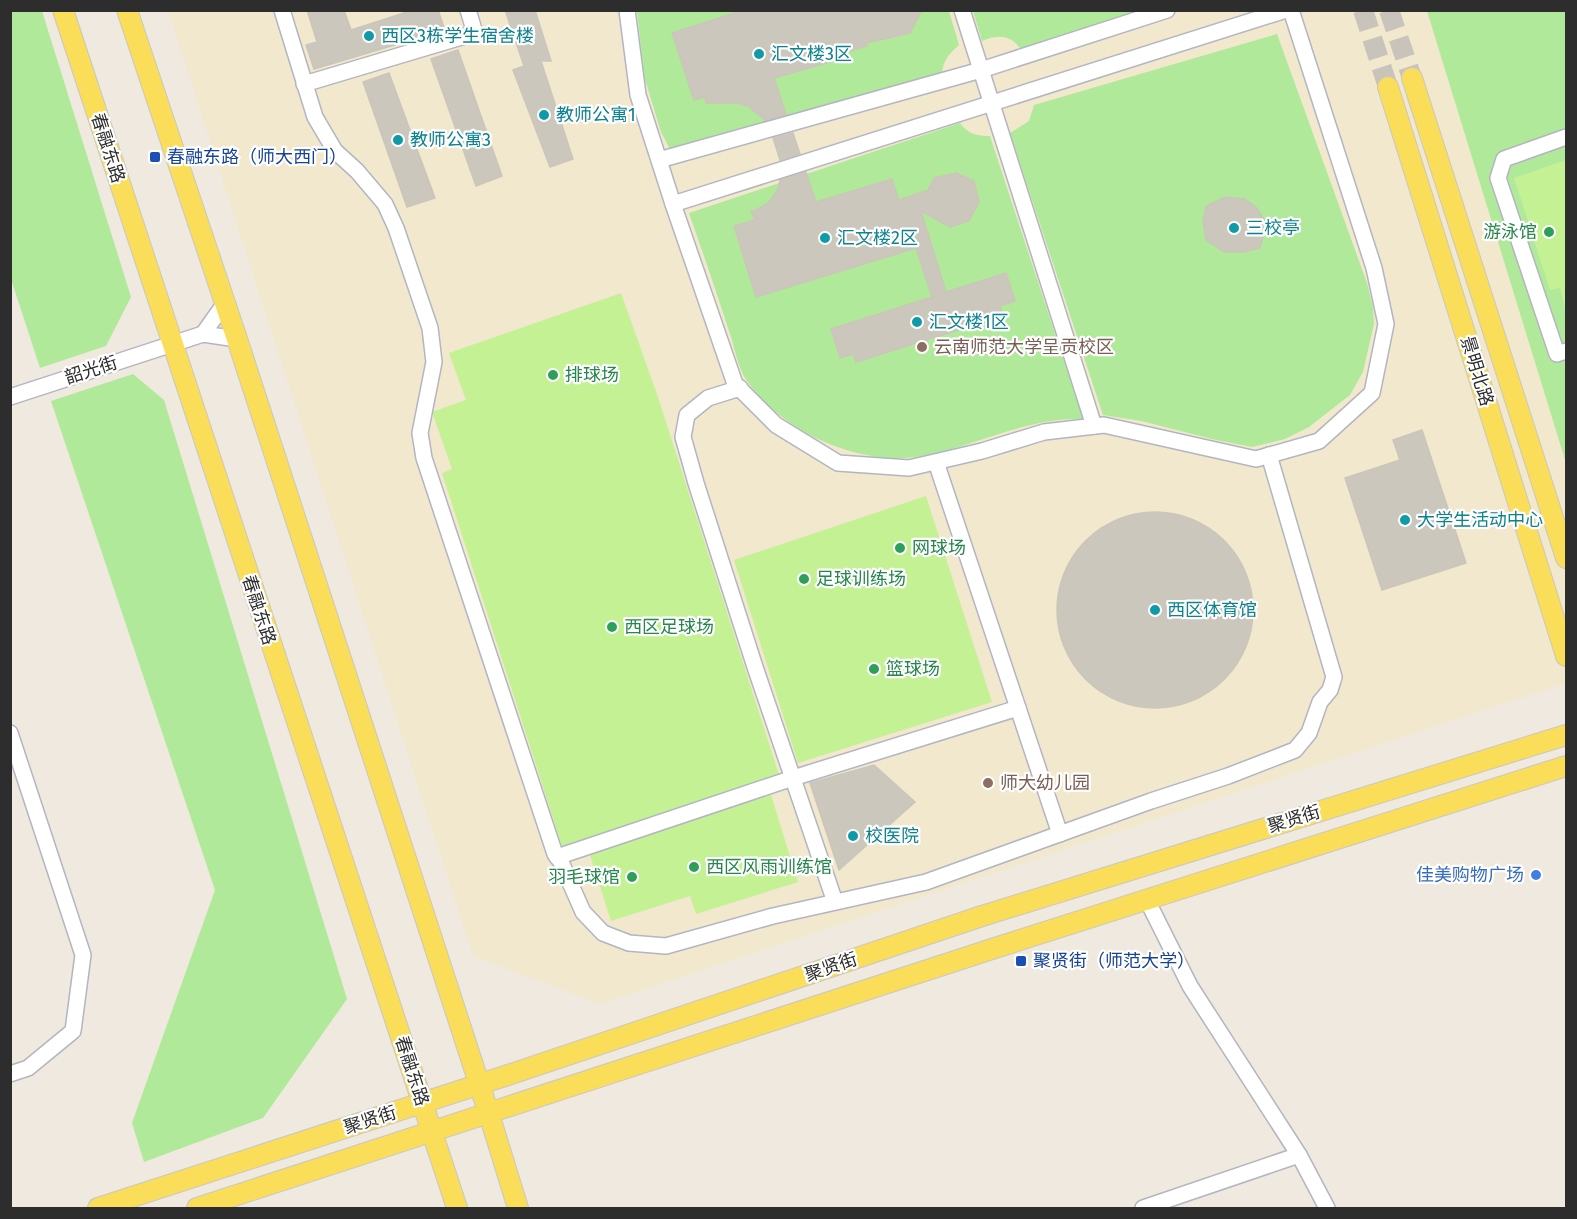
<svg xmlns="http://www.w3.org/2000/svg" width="1577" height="1219" viewBox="0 0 1577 1219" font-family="'Fira Sans','Noto Sans SC',sans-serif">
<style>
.education{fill:#f2e8ce}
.green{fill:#b0e999}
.pitch{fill:#c4f194}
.building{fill:#cbc7bd;stroke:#cbc6b8;stroke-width:1.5}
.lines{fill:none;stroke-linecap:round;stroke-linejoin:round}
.major-tunnel{stroke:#c8c3bb;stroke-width:20;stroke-dasharray:20 10;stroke-linecap:butt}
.minor-casing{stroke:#b3b5c1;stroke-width:18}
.major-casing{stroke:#c8c8c8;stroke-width:22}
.minor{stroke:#fff;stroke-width:15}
.major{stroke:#fadd59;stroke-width:20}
.culture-dot{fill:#0f9aa8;stroke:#fff;stroke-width:2}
.transit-dot{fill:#1a4fb4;stroke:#fff;stroke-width:2}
.leisure-dot{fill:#2e9e5b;stroke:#fff;stroke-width:2}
.education-dot{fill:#8d6e63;stroke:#fff;stroke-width:2}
.shop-dot{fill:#3f7fe0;stroke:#fff;stroke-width:2}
.labels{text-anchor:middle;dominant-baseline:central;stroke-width:4.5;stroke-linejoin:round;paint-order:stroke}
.culture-label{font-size:18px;fill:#0d838f;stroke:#fff;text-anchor:start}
.street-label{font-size:18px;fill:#2d2d2d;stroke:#fff}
.transit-label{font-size:18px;fill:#164399;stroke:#fff;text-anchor:start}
.leisure-label{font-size:18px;fill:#27864d;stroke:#fff;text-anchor:start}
.education-label{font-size:18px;fill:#785e54;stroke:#fff;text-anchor:start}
.shop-label{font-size:18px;fill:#366cbe;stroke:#fff;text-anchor:end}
</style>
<rect width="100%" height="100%" fill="#efe9df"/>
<!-- education -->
<polygon class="education" points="168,11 1566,11 1566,683 600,1004 473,956"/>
<!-- green -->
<g class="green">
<polygon points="10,11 42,11 131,297 106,346 40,368 11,279"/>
<path d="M637,11H949L959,45C949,54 943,60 942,74L675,159L661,132L644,76Z"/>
<path d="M973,11H1165L1021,50C1012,35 998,34 982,41Z"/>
<polygon points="1427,11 1566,11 1566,463"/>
<polygon points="1277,34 1367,283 1373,308 1374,324 1363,372 1350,395 1309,427 1285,439 1252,447 1216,440 1141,421 1103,415 1010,133 1029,121 1034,105"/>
<path d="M960,123C968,134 977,136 990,136L1083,419C1029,417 980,444 928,455C865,469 784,434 747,381C738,369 735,349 730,334C717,294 703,253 689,213Z"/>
<polygon points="133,374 164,400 347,999 263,1118 144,1162 132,1123 215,890 51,401"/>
</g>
<!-- pitch -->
<g class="pitch">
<polygon points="1566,160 1566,312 1560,288 1550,290 1514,178"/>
<polygon points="621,293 658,397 781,781 563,849 442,473 452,469 432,412 466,400 449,353"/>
<polygon points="926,496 992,702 798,763 734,560"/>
<polygon points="771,795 798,882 696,914 690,896 611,921 589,852"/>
</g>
<!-- building -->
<g class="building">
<polygon points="307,10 344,10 351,30 404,13 403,10 438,10 445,30 314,69 306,45 317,42"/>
<polygon points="505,10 535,10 551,61 541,61 573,159 550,167 513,70 524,66"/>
<polygon points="744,10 922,10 910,33 866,43 867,46 829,57 830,62 774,78 786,114 765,120 748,106 738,103 706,103 705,97 694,100 672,33"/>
<polygon points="458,50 502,176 476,186 431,59"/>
<polygon points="389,73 435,198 407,207 363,82"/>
<polygon points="793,133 800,154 780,160 773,138"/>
<polygon points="806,172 816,202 892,179 899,200 928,190 934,178 956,173 974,181 979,202 969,221 950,227 921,211 946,292 1006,273 1015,301 1000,306 1003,316 856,362 853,354 840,358 831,329 932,297 916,248 756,297 734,226 755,220 751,212 767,204 773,197 778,189 780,180"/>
<polygon points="1225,197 1245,199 1257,208 1264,220 1264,234 1260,248 1244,252 1224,252 1206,240 1203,221 1206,206"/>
<polygon points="1422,430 1466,563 1382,590 1345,478 1400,460 1393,440"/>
<circle cx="1155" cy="610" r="98"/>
<polygon points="874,765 915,802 839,870 810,783"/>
</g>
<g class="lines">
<!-- major-tunnel -->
<g class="major-tunnel">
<polyline points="1363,10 1388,87"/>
<polyline points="1389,10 1412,78"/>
</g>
<defs>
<g id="minor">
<polyline points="282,10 315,117 335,151 357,171 385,204 396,228 430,328 434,362 420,433 424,458 555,854 561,862 583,912 603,933 629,943 666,946 773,916 926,882 1151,801 1228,776 1295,750 1309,733 1320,702 1330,690 1334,677 1269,455"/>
<polyline points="627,10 638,95 673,204 735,384 776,425 838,463 909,468 982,451 1044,432 1104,425 1256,459 1319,441 1372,393 1386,324 1374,268 1291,10"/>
<polyline points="962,10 1094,426"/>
<polyline points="304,84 475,33 468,10"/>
<polyline points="1566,137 1504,159 1498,178 1557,354 1566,351"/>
<polyline points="659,160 981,70 1167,10"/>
<polyline points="673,204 1286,10"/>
<polyline points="203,334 225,303"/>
<polyline points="740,388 708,398 687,415 683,437 696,483 755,667 835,902"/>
<polyline points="10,397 203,334 237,339"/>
<polyline points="936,462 1060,834"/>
<polyline points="10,733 83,955 73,1031 28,1068 10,1074"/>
<polyline points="557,857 793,778 1018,708"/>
<polyline points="1147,900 1190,986 1299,1155 1327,1208"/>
<polyline points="1143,1208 1299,1155"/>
</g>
<g id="major">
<polyline points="63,10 457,1208"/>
<polyline points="127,10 237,339 489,1114 518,1208"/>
<polyline points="1412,78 1566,558"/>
<polyline points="1388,87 1566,656"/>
<polyline points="98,1208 505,1076 982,916 1566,735"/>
<polyline points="197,1208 995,948 1566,766"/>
</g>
</defs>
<!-- minor casing -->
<use href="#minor" class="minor-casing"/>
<!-- major casing -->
<use href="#major" class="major-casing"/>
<!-- minor -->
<use href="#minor" class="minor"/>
<!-- major -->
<use href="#major" class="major"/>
</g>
<!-- markers -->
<g class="culture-dot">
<circle cx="369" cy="36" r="6"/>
<circle cx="759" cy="54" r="6"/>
<circle cx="544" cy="115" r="6"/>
<circle cx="398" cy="140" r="6"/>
<circle cx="1234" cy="228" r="6"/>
<circle cx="825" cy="238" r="6"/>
<circle cx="917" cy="322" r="6"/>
<circle cx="1405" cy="520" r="6"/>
<circle cx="1155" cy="610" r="6"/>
<circle cx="853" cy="836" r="6"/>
</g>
<g class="transit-dot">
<rect x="149" y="151" width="12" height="12" rx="3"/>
<rect x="1015" y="955" width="12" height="12" rx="3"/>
</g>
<g class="leisure-dot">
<circle cx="1549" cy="232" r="6"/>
<circle cx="553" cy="375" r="6"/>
<circle cx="900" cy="548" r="6"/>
<circle cx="804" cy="579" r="6"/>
<circle cx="612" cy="627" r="6"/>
<circle cx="874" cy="669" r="6"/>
<circle cx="694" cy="867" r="6"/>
<circle cx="632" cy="877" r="6"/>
</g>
<g class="education-dot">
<circle cx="922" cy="347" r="6"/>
<circle cx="988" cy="783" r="6"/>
</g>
<circle class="shop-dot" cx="1536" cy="875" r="6"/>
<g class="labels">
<!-- culture labels -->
<g class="culture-label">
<text x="381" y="36">西区3栋学生宿舍楼</text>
<text x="771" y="54">汇文楼3区</text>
<text x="556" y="115">教师公寓1</text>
<text x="410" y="140">教师公寓3</text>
<text x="1246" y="228">三校亭</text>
<text x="837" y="238">汇文楼2区</text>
<text x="929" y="322">汇文楼1区</text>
<text x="1417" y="520">大学生活动中心</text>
<text x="1167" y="610">西区体育馆</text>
<text x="865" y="836">校医院</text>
</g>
<!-- street labels -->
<g class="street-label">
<text transform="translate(108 148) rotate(72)">春融东路</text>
<text transform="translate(91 370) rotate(-18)">韶光街</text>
<text transform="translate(1477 371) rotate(73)">景明北路</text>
<text transform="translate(259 610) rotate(72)">春融东路</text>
<text transform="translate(1294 819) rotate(-17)">聚贤街</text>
<text transform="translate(831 967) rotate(-19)">聚贤街</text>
<text transform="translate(412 1071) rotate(72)">春融东路</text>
<text transform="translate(370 1120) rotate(-18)">聚贤街</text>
</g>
<!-- transit labels -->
<g class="transit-label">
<text x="167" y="157">春融东路（师大西门）</text>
<text x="1033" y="961">聚贤街（师范大学）</text>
</g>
<!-- leisure labels -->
<g class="leisure-label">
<text x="1537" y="232" text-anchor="end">游泳馆</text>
<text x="565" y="375">排球场</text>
<text x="912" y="548">网球场</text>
<text x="816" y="579">足球训练场</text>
<text x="624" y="627">西区足球场</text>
<text x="886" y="669">篮球场</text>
<text x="706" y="867">西区风雨训练馆</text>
<text x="620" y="877" text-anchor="end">羽毛球馆</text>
</g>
<!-- education labels -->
<g class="education-label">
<text x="934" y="347">云南师范大学呈贡校区</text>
<text x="1000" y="783">师大幼儿园</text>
</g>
<!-- shop labels -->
<g class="shop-label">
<text x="1524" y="875">佳美购物广场</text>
</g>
</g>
<!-- border -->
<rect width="1577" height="1219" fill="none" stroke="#2d2d2d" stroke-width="24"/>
</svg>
